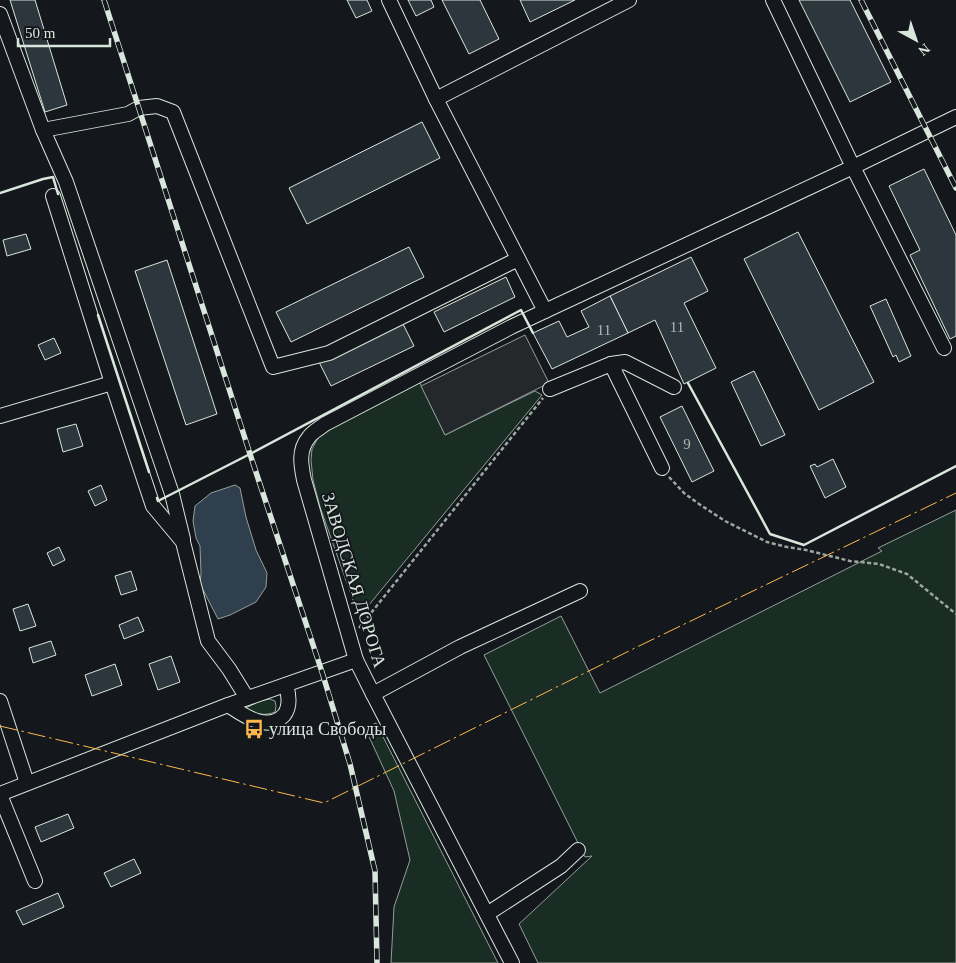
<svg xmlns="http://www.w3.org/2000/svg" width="956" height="963" viewBox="0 0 956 963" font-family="'Times New Roman',serif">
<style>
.green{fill:#1a2d24;stroke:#939e99}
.parking{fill:#24282b;stroke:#939e99}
.water{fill:#2f3f4d;stroke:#939e99}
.building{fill:#2c363c;stroke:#d8e6dc}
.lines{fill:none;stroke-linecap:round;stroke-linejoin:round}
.minor-casing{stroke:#d8e6dc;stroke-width:16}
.path{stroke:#9da8a2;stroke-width:2.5;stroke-dasharray:4 2.5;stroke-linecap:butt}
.minor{stroke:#14181c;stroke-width:14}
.rail-casing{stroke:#d8e6dc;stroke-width:5.5}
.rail{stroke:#14181c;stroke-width:4;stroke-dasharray:11;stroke-linecap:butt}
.wall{stroke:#d8e6dc;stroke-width:2.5}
.power{stroke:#ffb74d;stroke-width:1;stroke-dasharray:18 4 2.5 4;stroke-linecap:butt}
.labels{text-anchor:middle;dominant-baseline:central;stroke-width:4;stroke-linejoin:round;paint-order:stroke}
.number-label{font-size:15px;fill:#adbab4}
.street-label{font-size:18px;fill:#d8e6dc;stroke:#14181c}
.poi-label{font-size:18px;fill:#d8e6dc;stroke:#14181c;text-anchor:start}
</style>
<rect width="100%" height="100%" fill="#14181c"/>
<!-- green -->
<g class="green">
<polygon points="419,381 445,435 535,391 542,395 359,617 320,507 313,480 311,460 312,449 318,438 329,427"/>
<polygon points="956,510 956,963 538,963 519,924 592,856 585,857 484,655 561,616 600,693 882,551 878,548"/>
<path d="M270,699L275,701L276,706L275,712C266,716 253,715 246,708L259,701Z"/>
<polygon points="376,723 498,963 391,963 394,907 410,860 394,791 365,728"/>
</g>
<!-- parking -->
<polygon class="parking" points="525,335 549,383 445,435 421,386"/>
<!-- water -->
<polygon class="water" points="235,485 240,488 246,517 256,550 267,573 266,587 256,602 230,615 218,619 200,584 201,573 200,546 196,538 193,521 195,506 211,493"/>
<!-- building -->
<g class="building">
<polygon points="10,0 35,0 67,105 45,112"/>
<polygon points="347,0 367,0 372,11 356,18"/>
<polygon points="408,0 431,0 434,7 416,16"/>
<polygon points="442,0 480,0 499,39 469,54"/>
<polygon points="520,0 575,0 530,22"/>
<polygon points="799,0 850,0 891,82 850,102"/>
<polygon points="422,122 440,158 307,224 289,188"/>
<polygon points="924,169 956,235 956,336 950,339 910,255 920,250 889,186"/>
<polygon points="798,232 874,382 819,410 744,259"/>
<polygon points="26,234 31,249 7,256 3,240"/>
<polygon points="409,247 424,277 291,342 276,312"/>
<polygon points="691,257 708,291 684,303 716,368 684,384 655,320 628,333 610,296"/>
<polygon points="167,260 217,414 186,425 135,271"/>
<polygon points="506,277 515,297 444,332 434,312"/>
<polygon points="610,296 628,333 552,369 533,333 559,321 567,337 589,327 581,311"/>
<polygon points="886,299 911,356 899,362 896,355 893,357 870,306"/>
<polygon points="402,322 414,346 331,386 319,362"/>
<polygon points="54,338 61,353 45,360 38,345"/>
<polygon points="754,371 785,435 761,446 731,382"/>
<polygon points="682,406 714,471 692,482 660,417"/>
<polygon points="76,424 83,446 63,452 57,429"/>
<polygon points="833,459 846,487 825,498 810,466 815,464 817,467"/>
<polygon points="101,485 107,500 95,506 88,491"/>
<polygon points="59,547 65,560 53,566 47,553"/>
<polygon points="131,571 137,590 121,595 115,576"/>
<polygon points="28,604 36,626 20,631 13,609"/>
<polygon points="138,617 144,631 124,639 119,625"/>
<polygon points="51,641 56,655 33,663 29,648"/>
<polygon points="171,656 180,682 158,690 149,664"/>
<polygon points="115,664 122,685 92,696 85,675"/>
<polygon points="68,814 74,828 41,842 35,827"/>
<polygon points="134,859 141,873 111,887 104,873"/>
<polygon points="58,893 64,907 23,925 16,911"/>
</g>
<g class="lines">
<defs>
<g id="minor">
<polyline points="389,0 436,99"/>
<polyline points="629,0 436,99 545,311 853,167 956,117"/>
<polyline points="773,0 853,167 944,348"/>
<polyline points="0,14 43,130 128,114 139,108 157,106 173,112 273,367 329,353 518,259"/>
<polyline points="43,130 66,182 172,494 183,539"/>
<polyline points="53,196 112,383 153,506 183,542 208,641 229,669 247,698"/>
<polyline points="611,364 662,468"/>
<polyline points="550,389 611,364 625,362 674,387"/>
<polyline points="0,416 112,383"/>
<polyline points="373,694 460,647 580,591"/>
<polyline points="0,701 27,783"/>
<path d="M228,705C243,715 268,733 284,715C291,706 289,695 286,685"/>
<polyline points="0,794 228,705 356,660"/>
<polyline points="0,795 35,881"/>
<polyline points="487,914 561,866 578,850"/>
<path d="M512,963L373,694L356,660L304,480C301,465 298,450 309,437C312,432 320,428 325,424L511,327L545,311"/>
</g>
</defs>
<!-- minor casing -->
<use href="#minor" class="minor-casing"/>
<!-- path -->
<g class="path">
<polyline points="669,477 684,493 699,504 725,521 767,542 787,547 806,550 850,561 879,564 907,574 956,614"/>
<polyline points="359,628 543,398"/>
</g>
<!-- minor -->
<use href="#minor" class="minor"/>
<defs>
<g id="rail">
<polyline points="104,0 250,454 322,672 350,764 375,871 377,963"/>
<polyline points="861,0 956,188"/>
</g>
</defs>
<!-- rail casing -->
<use href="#rail" class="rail-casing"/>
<!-- rail -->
<use href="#rail" class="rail"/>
<!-- wall -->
<g class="wall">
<polyline points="0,193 43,179 53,177 58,194"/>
<polyline points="98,315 149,472"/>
<polyline points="688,383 770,534 804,545 956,466"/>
<polyline points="157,498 158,501 250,454 521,310 533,333"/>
</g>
<!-- power -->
<polyline class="power" points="0,726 324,803 639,646 956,493"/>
</g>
<!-- icons -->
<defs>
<symbol id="bus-bare" viewBox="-9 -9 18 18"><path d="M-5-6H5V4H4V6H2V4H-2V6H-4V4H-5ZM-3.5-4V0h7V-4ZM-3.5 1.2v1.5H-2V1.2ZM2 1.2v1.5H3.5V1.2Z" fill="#ffb74d" stroke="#14181c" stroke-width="2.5" paint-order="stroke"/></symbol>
</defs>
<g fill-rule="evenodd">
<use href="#bus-bare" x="240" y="715" width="28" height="28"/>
</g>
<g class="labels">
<!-- number labels -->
<g class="number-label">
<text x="677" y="327">11</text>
<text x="604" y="330">11</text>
<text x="687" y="444">9</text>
</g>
<!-- street labels -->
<g class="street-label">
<text transform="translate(354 580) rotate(73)">ЗАВОДСКАЯ ДОРОГА</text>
</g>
<!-- poi labels -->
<g class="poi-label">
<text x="269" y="729">улица Свободы</text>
</g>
</g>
<!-- north arrow -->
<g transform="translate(916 40) rotate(140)" stroke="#14181c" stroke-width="4" paint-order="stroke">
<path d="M0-4L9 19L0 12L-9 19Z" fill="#d8e6dc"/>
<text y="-8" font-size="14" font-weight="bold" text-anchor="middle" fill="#d8e6dc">N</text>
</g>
<!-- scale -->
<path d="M18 38v8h92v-8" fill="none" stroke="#d8e6dc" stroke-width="2.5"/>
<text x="25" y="38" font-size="15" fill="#d8e6dc" stroke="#14181c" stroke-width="4" paint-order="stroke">50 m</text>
</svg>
